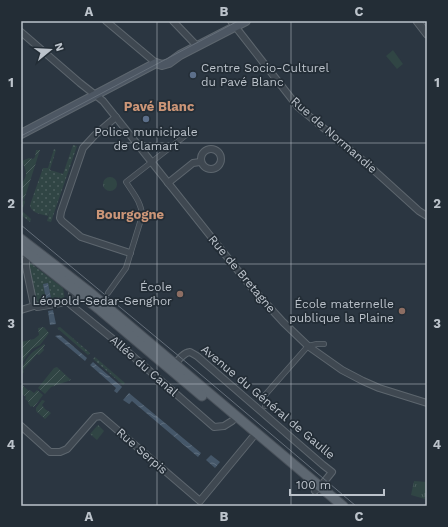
<svg xmlns="http://www.w3.org/2000/svg" width="448" height="527" viewBox="0 0 448 527" font-family="'Work Sans',sans-serif">
<style>
.grass{fill:url(#grass-dots)}
.park{fill:url(#park-tufts)}
.garden{fill:url(#garden-furrows)}
.pitch{fill:#304544}
.water{fill:url(#water-waves)}
.lines{fill:none;stroke-linecap:round;stroke-linejoin:round}
.pedestrian-casing{stroke:#5d666e;stroke-width:6}
.minor-casing{stroke:#5d666e;stroke-width:8}
.tertiary-casing{stroke:#5d666e;stroke-width:9}
.secondary-casing{stroke:#5d666e;stroke-width:10}
.primary-casing{stroke:#49515a;stroke-width:11}
.pedestrian{stroke:#3f4851;stroke-width:4.5}
.minor{stroke:#3f4851;stroke-width:6}
.tertiary{stroke:#3f4851;stroke-width:7}
.secondary{stroke:#4d5763;stroke-width:8}
.primary{stroke:#5d6771;stroke-width:9}
.tram{stroke:#646e79;stroke-width:1}
.grid{fill:none;stroke:#bcc3cb;stroke-width:1;stroke-opacity:0.55}
.service-dot{fill:#5c6f8a;stroke:#232d36;stroke-width:1.5}
.education-dot{fill:#8d6e63;stroke:#232d36;stroke-width:1.5}
.labels{text-anchor:middle;dominant-baseline:central;stroke-width:3.5;stroke-linejoin:round;paint-order:stroke}
.poi-label{font-size:12px;fill:#bcc3cb;stroke:#232d36;text-anchor:end}
.street-label{font-size:12px;fill:#bcc3cb;stroke:#232d36}
.neighbourhood-label{font-size:13px;font-weight:bold;fill:#cb9577;stroke:#232d36}
.neatline{fill:none;stroke:#bcc3cb;stroke-width:1.5}
.grid-label{font-size:13px;text-anchor:middle;font-weight:bold;fill:#bcc3cb}
</style>
<defs>
<pattern id="grass-dots" width="8" height="8" patternUnits="userSpaceOnUse"><rect width="8" height="8" fill="#304544"/><path d="M2 2h.1M6 6h.1" fill="none" stroke="#4c5e5e" stroke-width="1.8" stroke-linecap="round"/></pattern>
<pattern id="park-tufts" width="24" height="20" patternUnits="userSpaceOnUse"><rect width="24" height="20" fill="#304544"/><path d="M3 7l-1-3M5 7V3M7 7l1-3M15 17l-1-3M17 17v-4M19 17l1-3" fill="none" stroke="#4c5e5e"/></pattern>
<pattern id="garden-furrows" width="10" height="10" patternUnits="userSpaceOnUse"><rect width="10" height="10" fill="#304544"/><path d="M-1 1l2-2M0 10L10 0M9 11l2-2" fill="none" stroke="#4c5e5e"/></pattern>
<pattern id="water-waves" width="16" height="10" patternUnits="userSpaceOnUse"><rect width="16" height="10" fill="#455769"/><path d="M0 5q4-4 8 0t8 0" fill="none" stroke="#5e6e7d"/></pattern>
</defs>
<rect width="100%" height="100%" fill="#2b3641"/>
<!-- grass -->
<g class="grass">
<path d="M73,145L77,146L51,222L47,221L52,205L48,216C40,214 31,213 30,205L43,168H48L54,149L56,150L48,176L50,170L63,174Z"/>
<polygon points="24,200 25,202 22,211 31,219 30,222 21,215 21,203"/>
<polygon points="29,262 63,288 65,300 52,303 48,283 43,284 47,304 37,305"/>
<polygon points="60,327 90,353 88,355 57,328"/>
<polygon points="95,357 125,383 123,385 93,359"/>
</g>
<!-- park -->
<g class="park">
<circle cx="110" cy="184" r="7"/>
<polygon points="98,425 104,431 97,440 90,434"/>
<polygon points="414,481 427,482 427,490 425,499 411,495"/>
</g>
<!-- garden -->
<g class="garden">
<path d="M36,150H40L24,200L21,197V184C29,175 26,171 22,161L29,158L33,159L35,157Z"/>
<polygon points="44,327 49,333 40,345 32,349 25,358 21,365 21,342 34,339 39,335 38,328"/>
<path d="M44,344L45,345L43,348L44,350L39,355L37,354L23,370L24,372L21,375C21,367 27,357 33,352C36,349 41,347 44,344Z"/>
<polygon points="57,367 71,380 51,387 45,394 38,388 54,368"/>
<polygon points="21,384 29,391 30,390 34,393 37,390 43,395 34,407 32,406 31,407 28,403 29,402 25,399 26,397 21,393"/>
<polygon points="42,400 45,401 42,405 45,409 51,413 45,419 36,411 36,408"/>
</g>
<!-- pitch -->
<polygon class="pitch" points="393,50 403,64 397,69 386,56"/>
<!-- water -->
<g class="water">
<polygon points="48,283 52,303 47,304 43,284"/>
<polygon points="53,310 56,324 50,325 48,311"/>
<polygon points="60,335 87,358 85,361 55,336"/>
<polygon points="93,362 122,387 117,393 114,391 116,388 90,365"/>
<polygon points="129,393 201,453 198,457 132,401 129,404 123,400"/>
<polygon points="211,455 220,462 215,468 206,460"/>
</g>
<g class="lines">
<defs>
<g id="pedestrian">
<path d="M142,216C142,203 133,193 126,182L190,132"/>
<polyline points="108,293 126,268 142,216 146,214"/>
<polyline points="34,306 37,308 66,303 71,305"/>
<polyline points="265,406 265,395 308,346 317,344 324,344"/>
</g>
<g id="minor">
<polyline points="106,21 156,63"/>
<polyline points="173,21 197,46"/>
<polyline points="231,21 298,107 366,163 419,211 427,216"/>
<polyline points="21,32 80,83 103,101 251,287 283,322 308,346 342,370 363,381 379,388 427,403"/>
<polyline points="116,117 95,135 83,148 61,212 60,218 62,221 81,237 130,253"/>
<circle cx="211" cy="159" r="10"/>
<polyline points="168,183 193,163 200,162"/>
<polyline points="74,289 72,294 71,305 113,339 214,427 224,426 232,421"/>
<polyline points="21,310 34,306 26,267 26,259 30,255"/>
<path d="M173,367C178,361 182,353 190,352L197,356L323,465L332,472L324,482L315,491"/>
<polyline points="21,426 50,452 60,452 67,449 95,417 101,416 200,501 252,438"/>
</g>
<polyline id="tertiary" points="417,21 427,34"/>
<polyline id="secondary" points="21,134 156,63 162,65 169,63 180,55 246,21"/>
<g id="primary">
<polyline points="21,239 87,290 343,506"/>
<polyline points="21,248 100,310 202,396"/>
</g>
</defs>
<!-- pedestrian casing -->
<use href="#pedestrian" class="pedestrian-casing"/>
<!-- minor casing -->
<use href="#minor" class="minor-casing"/>
<!-- tertiary casing -->
<use href="#tertiary" class="tertiary-casing"/>
<!-- secondary casing -->
<use href="#secondary" class="secondary-casing"/>
<!-- primary casing -->
<use href="#primary" class="primary-casing"/>
<!-- pedestrian -->
<use href="#pedestrian" class="pedestrian"/>
<!-- minor -->
<use href="#minor" class="minor"/>
<!-- tertiary -->
<use href="#tertiary" class="tertiary"/>
<!-- secondary -->
<use href="#secondary" class="secondary"/>
<!-- primary -->
<use href="#primary" class="primary"/>
<!-- tram -->
<g class="tram">
<polyline points="21,136 238,21"/>
<polyline points="21,225 180,357 356,506"/>
</g>
</g>
<!-- grid -->
<path class="grid" d="M157,21V506M291,21V506M21,143H427M21,264H427M21,384H427"/>
<!-- markers -->
<g class="service-dot">
<circle cx="193" cy="75" r="4"/>
<circle cx="146" cy="119" r="4"/>
</g>
<g class="education-dot">
<circle cx="180" cy="294" r="4"/>
<circle cx="402" cy="311" r="4"/>
</g>
<g class="labels">
<!-- poi labels -->
<g class="poi-label">
<text x="201" y="68" text-anchor="start">Centre Socio-Culturel<tspan x="201" dy="14">du Pavé Blanc</tspan></text>
<text x="146" y="132" text-anchor="middle">Police municipale<tspan x="146" dy="14">de Clamart</tspan></text>
<text x="172" y="287">École<tspan x="172" dy="14">Léopold-Sedar-Senghor</tspan></text>
<text x="394" y="304">École maternelle<tspan x="394" dy="14">publique la Plaine</tspan></text>
</g>
<!-- street labels -->
<g class="street-label">
<text transform="translate(334 135) rotate(41)">Rue de Normandie</text>
<text transform="translate(242 274) rotate(50)">Rue de Bretagne</text>
<text transform="translate(144 366) rotate(41)">Allée du Canal</text>
<text transform="translate(268 402) rotate(40)">Avenue du Général de Gaulle</text>
<text transform="translate(142 451) rotate(41)">Rue Serpis</text>
</g>
<!-- neighbourhood labels -->
<g class="neighbourhood-label">
<text x="159" y="106">Pavé Blanc</text>
<text x="130" y="214">Bourgogne</text>
</g>
</g>
<!-- border -->
<rect width="448" height="527" fill="none" stroke="#232d36" stroke-width="44"/>
<!-- north arrow -->
<g transform="translate(50 50) rotate(72)" stroke="#232d36" stroke-width="3" paint-order="stroke">
<path d="M0-3L7 15L0 10L-7 15Z" fill="#bcc3cb"/>
<text y="-6" font-size="11" font-weight="bold" text-anchor="middle" fill="#bcc3cb">N</text>
</g>
<!-- scale -->
<path d="M290 489v6h94v-6" fill="none" stroke="#bcc3cb" stroke-width="2"/>
<text x="296" y="489" font-size="12" fill="#bcc3cb" stroke="#232d36" stroke-width="3" paint-order="stroke">100 m</text>
<rect x="22" y="22" width="404" height="483" class="neatline"/>
<g class="grid-label">
<text x="89" y="16">A</text>
<text x="224" y="16">B</text>
<text x="359" y="16">C</text>
<text x="11" y="87">1</text>
<text x="437" y="87">1</text>
<text x="11" y="208">2</text>
<text x="437" y="208">2</text>
<text x="11" y="328">3</text>
<text x="437" y="328">3</text>
<text x="11" y="449">4</text>
<text x="437" y="449">4</text>
<text x="89" y="521">A</text>
<text x="224" y="521">B</text>
<text x="359" y="521">C</text>
</g>
</svg>
